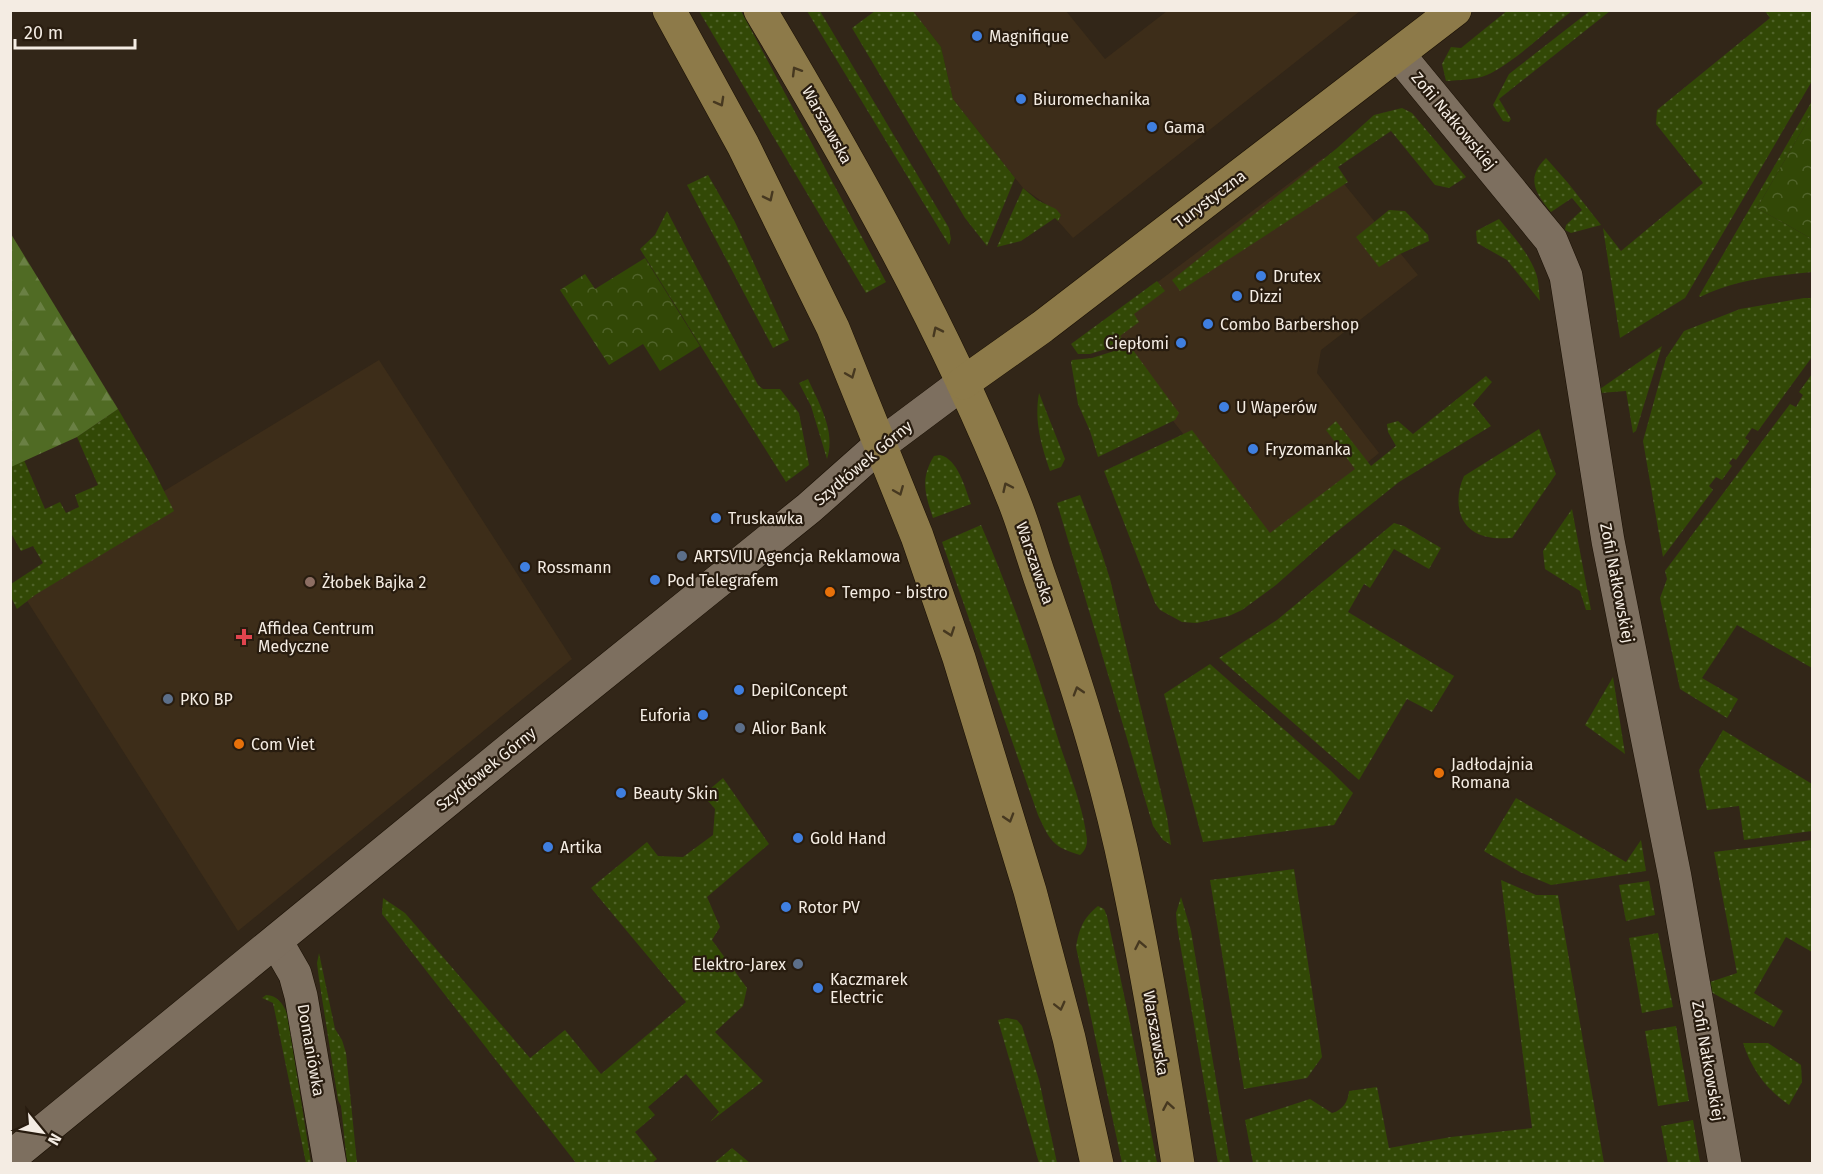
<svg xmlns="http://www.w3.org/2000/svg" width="1823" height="1174" viewBox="0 0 1823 1174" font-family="'Fira Sans',sans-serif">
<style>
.built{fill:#3d2d19}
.grass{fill:url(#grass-dots)}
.forest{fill:url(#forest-firs)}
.park{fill:url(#park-crowns)}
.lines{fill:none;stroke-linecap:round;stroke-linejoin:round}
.street-casing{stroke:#190f03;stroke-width:34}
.secondary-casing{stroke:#190f03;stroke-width:34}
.street{stroke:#7d6f5f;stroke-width:33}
.secondary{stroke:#8d7a49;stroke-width:33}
.oneway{stroke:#463820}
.shop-dot{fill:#3f7fe0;stroke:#281c0f;stroke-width:2}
.service-dot{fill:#5c6f8a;stroke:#281c0f;stroke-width:2}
.education-dot{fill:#8d6e63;stroke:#281c0f;stroke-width:2}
.food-dot{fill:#e8710a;stroke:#281c0f;stroke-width:2}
.health-dot{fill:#e0444e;stroke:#281c0f;stroke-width:2}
.labels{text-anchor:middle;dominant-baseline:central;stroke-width:4.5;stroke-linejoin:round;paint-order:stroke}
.poi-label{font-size:16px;fill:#f4ece3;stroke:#281c0f;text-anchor:start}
.street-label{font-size:16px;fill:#f4ece3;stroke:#281c0f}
</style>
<defs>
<pattern id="grass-dots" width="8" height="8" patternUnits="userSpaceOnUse" patternTransform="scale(1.5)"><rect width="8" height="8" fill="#324806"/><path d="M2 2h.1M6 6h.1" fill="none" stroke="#50632a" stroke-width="1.8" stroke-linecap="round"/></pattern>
<pattern id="forest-firs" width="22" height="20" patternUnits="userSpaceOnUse" patternTransform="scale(1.5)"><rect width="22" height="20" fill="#506b24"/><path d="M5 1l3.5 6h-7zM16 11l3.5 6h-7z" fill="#6a8044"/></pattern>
<pattern id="park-crowns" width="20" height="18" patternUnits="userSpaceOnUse" patternTransform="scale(1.5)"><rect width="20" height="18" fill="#324806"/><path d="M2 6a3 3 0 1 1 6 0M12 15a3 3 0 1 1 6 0" fill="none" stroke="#50632a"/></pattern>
</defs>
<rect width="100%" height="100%" fill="#322618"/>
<!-- built -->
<g class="built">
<polygon points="913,11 1066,11 1105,59 1167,11 1360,11 1073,238 1058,221 1061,215 1023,188 953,99 941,47"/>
<polygon points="1323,158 1418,275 1321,350 1317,373 1379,453 1269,544 1099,326"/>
<polygon points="379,360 572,659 238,931 15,582"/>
</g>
<!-- grass -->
<g class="grass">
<path d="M1508,10L1572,11C1547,30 1515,62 1487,75C1474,80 1460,80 1446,81L1442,64L1451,47L1461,48Z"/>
<polygon points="1591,10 1610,11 1499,99 1511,119 1509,122 1503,121 1493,105 1509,74"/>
<polygon points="699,11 741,11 886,282 866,293"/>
<polygon points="807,11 820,11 949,228 951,239 949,245"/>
<polygon points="875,11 913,11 941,47 953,99 1015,178 987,246 965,218 852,28"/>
<polygon points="1765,11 1812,11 1812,81 1685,298 1620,338 1603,228 1621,251 1703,183 1656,124 1657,110 1770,18"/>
<path d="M1812,101V113L1757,208L1812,239V272C1773,276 1736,279 1700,297L1699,296Z"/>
<polygon points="1402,108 1412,113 1466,177 1449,188 1435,185 1391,131 1338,167 1348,182 1180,291 1172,280 1336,149 1374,115"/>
<path d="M1546,158L1568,183L1601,225L1571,233L1565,230L1566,225L1582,210L1572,198L1551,212C1536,194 1525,178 1546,158Z"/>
<polygon points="708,175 735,222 789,340 773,348 687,185"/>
<polygon points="1023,188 1037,200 1056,209 1061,215 1058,221 1055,218 1021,241 997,247"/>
<polygon points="1389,210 1405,211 1428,235 1429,241 1400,254 1379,267 1356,237"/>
<polygon points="667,211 758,385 763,389 780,389 799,413 809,465 786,482 640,249 655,235"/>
<path d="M1499,219C1513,236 1528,252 1536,273C1539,282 1539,292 1540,301L1507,260L1477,243L1476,231Z"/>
<polygon points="1157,281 1165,291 1134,314 1139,322 1120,336 1125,343 1090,354 1078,354 1071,344"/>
<polygon points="1804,298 1812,298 1812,357 1758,431 1752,428 1745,438 1749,441 1736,460 1733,458 1729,463 1732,466 1722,480 1716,477 1709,486 1713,490 1663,557 1643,441 1666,358 1684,331 1740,309"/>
<polygon points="1130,346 1179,413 1175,420 1098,457 1090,431 1078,404 1071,362 1072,360 1092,358"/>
<polygon points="1662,346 1636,431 1633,433 1626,391 1600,393 1600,389"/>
<polygon points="1812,374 1812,668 1737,625 1702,678 1738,699 1727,718 1680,689 1660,598 1667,579 1665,571 1790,404 1796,407 1803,395 1799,392"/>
<polygon points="1486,376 1492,382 1473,404 1491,426 1399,482 1329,538 1276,585 1242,610 1229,616 1197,623 1182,622 1160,610 1155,603 1104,471 1192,430 1270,533 1355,469 1326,430 1336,421 1371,466 1396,446 1388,432 1387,424 1398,421 1413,434"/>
<path d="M808,379C819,404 836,431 827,459L811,406L799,383Z"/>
<path d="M1039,393L1065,459L1061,467L1050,471C1041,445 1034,421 1039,393Z"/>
<polygon points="118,409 153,469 174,511 35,595 17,609 11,597 11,584 43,563 33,546 21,551 11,533 11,465 24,460 45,509 60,502 66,513 79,507 75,495 98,485 77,437"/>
<path d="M1539,429L1556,474L1512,538C1504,538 1495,539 1488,537C1457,531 1453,500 1464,476Z"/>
<path d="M940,455C958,459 965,488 971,504L933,518C925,494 920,479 934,456Z"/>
<polygon points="1080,495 1102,554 1110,579 1167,817 1171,845 1163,840 1153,826 1057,503"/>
<polygon points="1572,509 1591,610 1586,610 1580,591 1545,569 1543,551"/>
<polygon points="1394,523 1404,526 1441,548 1429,569 1394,549 1370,588 1364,584 1348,612 1454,676 1432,712 1407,699 1359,780 1219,658 1277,620"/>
<path d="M981,525C1012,596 1036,668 1059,742C1069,773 1083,806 1087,839C1087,846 1085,851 1080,855C1053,847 1050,841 1038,815L942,542Z"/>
<polygon points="1210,664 1330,770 1353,793 1334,825 1203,842 1164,694"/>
<polygon points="1613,677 1625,754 1585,725"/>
<polygon points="1723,730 1812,784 1812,831 1744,840 1739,806 1707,810 1699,770"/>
<polygon points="723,778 769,844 707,897 720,927 712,940 747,988 743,1006 715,1032 763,1081 710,1122 719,1112 686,1074 648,1107 655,1115 635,1132 657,1159 652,1163 576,1163 382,914 383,898 405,913 530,1058 565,1030 601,1074 686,1002 591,888 647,842 658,856 683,857 713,835 715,809 703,795"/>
<polygon points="1516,798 1626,862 1641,840 1646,871 1551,885 1520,872 1484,851"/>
<polygon points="1812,840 1812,952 1786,937 1754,993 1783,1011 1774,1027 1711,992 1710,982 1737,973 1714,852"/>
<polygon points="1294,869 1322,1057 1307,1078 1244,1089 1210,880"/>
<path d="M1501,880L1536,895H1558L1604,1163H1253L1245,1120L1310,1099L1332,1113C1343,1110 1348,1102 1349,1091L1377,1087L1389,1148L1451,1137L1532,1128Z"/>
<polygon points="1649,881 1655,915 1626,921 1619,885"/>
<polygon points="1181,897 1191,931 1230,1163 1218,1163 1177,926 1176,913"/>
<path d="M1098,906L1104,909L1107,916L1129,1018L1157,1163H1122L1076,947C1079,929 1083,918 1098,906Z"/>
<polygon points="1658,933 1673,1007 1642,1013 1629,938"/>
<polygon points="319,953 335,1029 342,1040 346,1053 357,1163 347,1163 341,1106 338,1100 319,979 317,963"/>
<path d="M266,995C277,995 283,1004 287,1013L311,1163H306L273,1003L262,998Z"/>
<polygon points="1007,1018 1017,1020 1022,1026 1039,1080 1057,1163 1039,1163 998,1020"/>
<polygon points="1676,1026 1689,1101 1658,1106 1645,1031"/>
<path d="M1743,1043H1768L1801,1065L1802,1082L1789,1105C1766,1089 1752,1070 1743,1043Z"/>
<polygon points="1693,1120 1700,1163 1668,1163 1661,1126"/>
<polygon points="732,1148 750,1163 714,1163"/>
</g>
<!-- forest -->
<polygon class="forest" points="11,234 118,409 77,437 11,467"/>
<!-- park -->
<g class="park">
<polygon points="1812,113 1812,239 1757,208"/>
<polygon points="645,258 700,346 660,371 643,344 609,365 560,290 585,274 595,289"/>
</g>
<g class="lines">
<defs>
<g id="street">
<polyline points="1399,55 1551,240 1566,276 1608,541 1675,877 1725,1164"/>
<polyline points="276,941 295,974 301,996 330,1164"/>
<polyline points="10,1158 531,732 809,508 880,445 963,383"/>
</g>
<g id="secondary">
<polyline points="669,10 743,145 833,328 917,536 959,658 1030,891 1069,1038 1097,1164"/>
<path d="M760,10C854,168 946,330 1014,501C1024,526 1031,552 1040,578C1074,675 1106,774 1127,876C1147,971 1163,1067 1178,1164"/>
<polyline points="963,383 1042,327 1455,10"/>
</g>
</defs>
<!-- street casing -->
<use href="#street" class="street-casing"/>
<!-- secondary casing -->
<use href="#secondary" class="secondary-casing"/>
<!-- street -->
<use href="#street" class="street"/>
<!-- secondary -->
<use href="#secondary" class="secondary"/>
</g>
<!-- one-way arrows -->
<defs><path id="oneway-chevron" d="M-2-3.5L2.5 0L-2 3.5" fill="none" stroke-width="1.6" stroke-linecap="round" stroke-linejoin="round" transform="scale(1.5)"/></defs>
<g class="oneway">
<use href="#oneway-chevron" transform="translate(796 71) rotate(-121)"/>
<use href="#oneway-chevron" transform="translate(720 102) rotate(61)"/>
<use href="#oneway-chevron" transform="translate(769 197) rotate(64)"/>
<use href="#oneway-chevron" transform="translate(937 331) rotate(-116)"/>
<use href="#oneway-chevron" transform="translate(851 374) rotate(68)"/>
<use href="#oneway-chevron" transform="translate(1007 487) rotate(-115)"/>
<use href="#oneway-chevron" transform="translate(899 491) rotate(68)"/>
<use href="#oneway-chevron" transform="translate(950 632) rotate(71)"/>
<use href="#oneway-chevron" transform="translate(1078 691) rotate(-107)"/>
<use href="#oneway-chevron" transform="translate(1009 818) rotate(73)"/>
<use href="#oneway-chevron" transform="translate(1140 945) rotate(-101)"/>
<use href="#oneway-chevron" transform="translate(1060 1006) rotate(76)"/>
<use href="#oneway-chevron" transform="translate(1168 1106) rotate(-100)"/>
</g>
<!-- markers -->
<g class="shop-dot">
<circle cx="977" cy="36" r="6"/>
<circle cx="1021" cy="99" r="6"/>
<circle cx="1152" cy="127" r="6"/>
<circle cx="1261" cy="276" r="6"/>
<circle cx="1237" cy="296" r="6"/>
<circle cx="1208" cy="324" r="6"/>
<circle cx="1181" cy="343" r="6"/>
<circle cx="1224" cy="407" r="6"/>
<circle cx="1253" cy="449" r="6"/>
<circle cx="716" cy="518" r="6"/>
<circle cx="525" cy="567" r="6"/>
<circle cx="655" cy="580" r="6"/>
<circle cx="739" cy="690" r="6"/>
<circle cx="703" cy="715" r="6"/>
<circle cx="621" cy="793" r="6"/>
<circle cx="798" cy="838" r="6"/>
<circle cx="548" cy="847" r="6"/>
<circle cx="786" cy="907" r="6"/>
<circle cx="818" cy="988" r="6"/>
</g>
<g class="service-dot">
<circle cx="682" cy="556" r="6"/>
<circle cx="168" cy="699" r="6"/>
<circle cx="740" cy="728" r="6"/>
<circle cx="798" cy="964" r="6"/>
</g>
<circle class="education-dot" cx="310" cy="582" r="6"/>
<g class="food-dot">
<circle cx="830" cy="592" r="6"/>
<circle cx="239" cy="744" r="6"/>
<circle cx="1439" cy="773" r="6"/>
</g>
<path class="health-dot" d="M241 628h6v6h6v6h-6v6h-6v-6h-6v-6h6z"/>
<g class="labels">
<!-- poi labels -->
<g class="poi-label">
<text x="989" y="36">Magnifique</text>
<text x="1033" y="99">Biuromechanika</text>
<text x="1164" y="127">Gama</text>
<text x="1273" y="276">Drutex</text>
<text x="1249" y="296">Dizzi</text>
<text x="1220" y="324">Combo Barbershop</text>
<text x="1169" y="343" text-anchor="end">Ciepłomi</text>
<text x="1236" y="407">U Waperów</text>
<text x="1265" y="449">Fryzomanka</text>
<text x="728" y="518">Truskawka</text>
<text x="694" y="556">ARTSVIU Agencja Reklamowa</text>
<text x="537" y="567">Rossmann</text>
<text x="667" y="580">Pod Telegrafem</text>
<text x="322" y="582">Żłobek Bajka 2</text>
<text x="842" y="592">Tempo - bistro</text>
<text x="258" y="628">Affidea Centrum<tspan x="258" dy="18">Medyczne</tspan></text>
<text x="751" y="690">DepilConcept</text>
<text x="180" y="699">PKO BP</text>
<text x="691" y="715" text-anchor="end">Euforia</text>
<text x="752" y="728">Alior Bank</text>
<text x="251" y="744">Com Viet</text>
<text x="1451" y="764">Jadłodajnia<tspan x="1451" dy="18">Romana</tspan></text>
<text x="633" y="793">Beauty Skin</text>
<text x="810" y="838">Gold Hand</text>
<text x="560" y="847">Artika</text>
<text x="798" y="907">Rotor PV</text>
<text x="786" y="964" text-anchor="end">Elektro-Jarex</text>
<text x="830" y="979">Kaczmarek<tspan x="830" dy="18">Electric</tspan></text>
</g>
<!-- street labels -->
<g class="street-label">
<text transform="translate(1454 121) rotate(50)">Zofii Nałkowskiej</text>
<text transform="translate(827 125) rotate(61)">Warszawska</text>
<text transform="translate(1210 199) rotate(-37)">Turystyczna</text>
<text transform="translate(863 463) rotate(-40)">Szydłówek Górny</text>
<text transform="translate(1035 563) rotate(71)">Warszawska</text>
<text transform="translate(1617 583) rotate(79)">Zofii Nałkowskiej</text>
<text transform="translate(486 769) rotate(-39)">Szydłówek Górny</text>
<text transform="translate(1156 1033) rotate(80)">Warszawska</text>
<text transform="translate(311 1050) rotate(80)">Domaniówka</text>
<text transform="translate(1708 1061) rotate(80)">Zofii Nałkowskiej</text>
</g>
</g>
<!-- border -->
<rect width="1823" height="1174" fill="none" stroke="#f4ece3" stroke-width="24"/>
<!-- north arrow -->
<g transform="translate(42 1132) rotate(120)" stroke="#281c0f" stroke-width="4.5" paint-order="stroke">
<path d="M0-4.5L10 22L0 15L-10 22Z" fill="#f4ece3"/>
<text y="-9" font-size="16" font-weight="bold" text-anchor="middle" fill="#f4ece3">N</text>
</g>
<!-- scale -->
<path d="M15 39v9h120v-9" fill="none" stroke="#f4ece3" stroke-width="3"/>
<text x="24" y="39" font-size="18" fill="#f4ece3" stroke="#281c0f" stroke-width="4.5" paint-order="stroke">20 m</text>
</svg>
